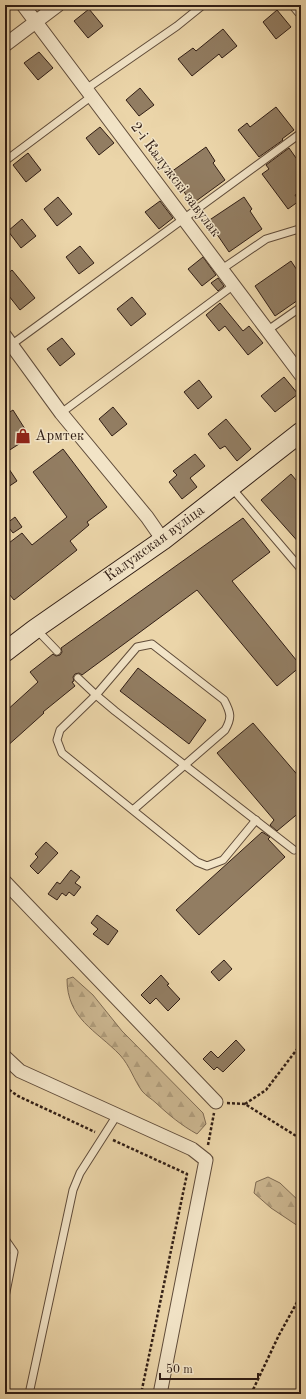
<svg xmlns="http://www.w3.org/2000/svg" width="306" height="1399" viewBox="0 0 306 1399" font-family="'Old Standard TT',serif">
<style>
.forest{fill:url(#forest-firs);stroke:#7e6a52}
.building{fill:#927d62;stroke:#311e15}
.lines{fill:none;stroke-linecap:round;stroke-linejoin:round}
.lane-casing{stroke:#604c3a;stroke-width:9}
.street-casing{stroke:#604c3a;stroke-width:15}
.secondary-casing{stroke:#311e15;stroke-width:21}
.path{stroke:#311e15;stroke-width:2.5;stroke-dasharray:3 2;stroke-linecap:butt}
.lane{stroke:#f2e4c7;stroke-width:7}
.street{stroke:#f2e4c7;stroke-width:13}
.secondary{stroke:#f2e4c7;stroke-width:19}
.labels{text-anchor:middle;dominant-baseline:central;stroke-width:3;stroke-linejoin:round;paint-order:stroke}
.street-label{font-size:15px;fill:#311e15;stroke:#f2e4c7}
.poi-label{font-size:15px;fill:#311e15;stroke:#f2e4c7;text-anchor:start}
</style>
<defs>
<pattern id="forest-firs" width="22" height="20" patternUnits="userSpaceOnUse"><rect width="22" height="20" fill="#cbb690"/><path d="M5 1l3.5 6h-7zM16 11l3.5 6h-7z" fill="#af9c7b"/></pattern>
</defs>
<rect width="100%" height="100%" fill="#ebd5a9"/>
<filter id="stains"><feTurbulence type="fractalNoise" baseFrequency=".005" numOctaves="4"/><feColorMatrix values="0 0 0 0 .2 0 0 0 0 .09 0 0 0 0 .02 0 0 0 .5 -.17"/></filter>
<radialGradient id="worn" r=".72"><stop offset=".6" stop-color="#630" stop-opacity="0"/><stop offset="1" stop-color="#630" stop-opacity=".3"/></radialGradient>
<!-- forest -->
<g class="forest">
<path d="M73,977L93,995L122,1031L203,1113L206,1124L197,1134C181,1125 170,1116 156,1103C152,1099 146,1096 142,1091C134,1080 130,1066 120,1055C96,1030 67,1019 67,979Z"/>
<polygon points="268,1177 280,1183 301,1203 301,1224 298,1226 271,1208 254,1193 256,1182"/>
</g>
<!-- building -->
<g class="building">
<polygon points="89,9 103,26 88,38 74,21"/>
<polygon points="277,10 291,27 276,39 263,22"/>
<polygon points="223,29 237,46 222,58 219,54 192,76 178,59 193,48 196,51"/>
<polygon points="39,52 53,68 38,80 24,63"/>
<polygon points="140,88 154,105 139,116 126,100"/>
<polygon points="276,107 294,130 282,139 283,140 259,157 238,130 247,123 250,127"/>
<polygon points="100,127 114,143 99,155 86,138"/>
<polygon points="206,147 215,161 213,163 225,180 192,204 171,172"/>
<polygon points="289,148 301,165 301,191 295,195 299,201 288,209 262,174 269,169 266,165"/>
<polygon points="28,153 41,170 26,182 13,165"/>
<polygon points="58,197 72,214 57,226 44,209"/>
<polygon points="244,197 252,209 250,211 262,229 229,252 208,221"/>
<polygon points="160,201 173,218 159,229 145,212"/>
<polygon points="22,219 36,236 21,248 8,231"/>
<polygon points="80,246 94,263 79,274 66,257"/>
<polygon points="203,257 216,275 202,286 188,269"/>
<polygon points="291,261 301,276 301,298 275,316 255,286"/>
<polygon points="12,270 35,298 20,310 5,291 5,276"/>
<polygon points="218,278 224,286 218,291 211,283"/>
<polygon points="132,297 146,314 131,326 117,309"/>
<polygon points="220,303 243,331 249,326 263,343 248,355 225,326 219,331 206,315"/>
<polygon points="62,338 75,354 60,366 47,349"/>
<polygon points="284,377 298,394 275,412 261,396"/>
<polygon points="199,380 212,397 198,409 184,392"/>
<polygon points="113,407 127,424 112,436 99,419"/>
<polygon points="13,410 30,437 5,453 5,415"/>
<polygon points="226,419 251,449 237,461 225,446 220,449 208,434"/>
<polygon points="63,449 107,507 87,522 89,525 70,541 77,550 14,600 5,589 5,546 22,533 32,545 67,517 33,472"/>
<polygon points="195,454 205,466 190,478 197,487 182,499 169,482 177,475 173,471"/>
<polygon points="5,463 17,481 5,489"/>
<polygon points="291,474 301,486 301,545 261,500"/>
<polygon points="15,517 22,527 13,533 6,524"/>
<polygon points="243,518 270,552 232,581 301,666 277,686 197,590 82,675 79,673 75,674 73,677 74,681 72,682 75,686 43,712 44,713 5,748 5,712 38,682 30,672 53,654 56,656 60,655 62,652 61,648"/>
<polygon points="138,668 206,720 189,744 120,691"/>
<polygon points="253,723 301,779 301,811 277,831 270,825 274,820 217,753"/>
<polygon points="262,832 270,837 268,839 285,857 199,935 176,910"/>
<polygon points="46,842 58,853 38,874 30,866 38,857 35,854"/>
<polygon points="71,870 80,877 75,883 81,887 74,896 69,892 66,896 62,893 57,900 48,894 57,882 60,884"/>
<polygon points="97,915 118,931 108,945 93,934 98,929 91,923"/>
<polygon points="224,960 232,969 219,981 211,972"/>
<polygon points="161,975 169,984 167,985 180,999 168,1011 156,998 150,1004 141,995"/>
<polygon points="236,1040 245,1050 223,1072 217,1067 214,1070 203,1059 211,1051 218,1058"/>
</g>
<g class="lines">
<defs>
<g id="lane">
<polyline points="86,89 177,26 203,5"/>
<polyline points="5,161 92,96"/>
<polyline points="222,269 266,239 299,229"/>
<polyline points="268,330 301,307"/>
<polyline points="11,345 301,133"/>
<polyline points="61,413 234,285"/>
<polyline points="231,487 301,569"/>
<polyline points="36,629 57,651"/>
<polyline points="78,678 96,695 115,711 294,850"/>
<path d="M133,810L225,730C232,718 231,713 224,700L152,644L137,647L96,695L60,730L57,740L62,753L197,862L207,866L223,860L256,820"/>
<polyline points="5,1239 14,1252 5,1297"/>
<polyline points="29,1394 73,1190 80,1173 117,1115"/>
</g>
<g id="street">
<polyline points="23,5 301,375"/>
<polyline points="296,5 301,11"/>
<polyline points="5,45 58,5"/>
<polyline points="5,336 61,413 147,517 163,540"/>
<polyline points="5,882 216,1102"/>
<polyline points="5,1057 20,1071 192,1149 206,1160 160,1394"/>
</g>
<polyline id="secondary" points="5,652 35,629 163,540 301,432"/>
</defs>
<!-- lane casing -->
<use href="#lane" class="lane-casing"/>
<!-- street casing -->
<use href="#street" class="street-casing"/>
<!-- secondary casing -->
<use href="#secondary" class="secondary-casing"/>
<!-- path -->
<g class="path">
<polyline points="5,1087 18,1096 95,1132"/>
<polyline points="227,1103 245,1104 301,1139"/>
<polyline points="245,1104 266,1090 301,1044"/>
<polyline points="113,1140 187,1174 141,1394"/>
<polyline points="208,1145 214,1113"/>
<polyline points="251,1394 279,1335 301,1295"/>
</g>
<!-- lane -->
<use href="#lane" class="lane"/>
<!-- street -->
<use href="#street" class="street"/>
<!-- secondary -->
<use href="#secondary" class="secondary"/>
</g>
<!-- icons -->
<defs>
<symbol id="shop-bare" viewBox="-9 -9 18 18"><path d="M-5-2.5h2.3a2.7 3.5 0 0 1 5.4 0H5L5.5 6h-11ZM-1.5-2.5h3a1.5 2.3 0 0 0-3 0Z" fill="#8f2418" stroke="#f2e4c7" stroke-width="2.5" paint-order="stroke"/></symbol>
</defs>
<g fill-rule="evenodd">
<use href="#shop-bare" x="12" y="425" width="22" height="22"/>
</g>
<g class="labels">
<!-- street labels -->
<g class="street-label">
<text transform="translate(175 180) rotate(53)">2-і Калужскі завулак</text>
<text transform="translate(155 544) rotate(-36)">Калужская вуліца</text>
</g>
<!-- poi labels -->
<g class="poi-label">
<text x="35" y="436">Армтек</text>
</g>
</g>
<!-- margin -->
<rect width="306" height="1399" fill="none" stroke="#ebd5a9" stroke-width="20"/>
<rect x="6" y="6" width="294" height="1387" fill="none" stroke="#311e15" stroke-width="2"/>
<rect x="10" y="10" width="286" height="1379" fill="none" stroke="#311e15"/>
<!-- scale -->
<path d="M160 1373v6h98v-6" fill="none" stroke="#311e15" stroke-width="2"/>
<text x="166" y="1373" font-size="12" fill="#311e15" stroke="#f2e4c7" stroke-width="3" paint-order="stroke">50 m</text>
<rect width="100%" height="100%" filter="url(#stains)"/>
<rect width="100%" height="100%" fill="url(#worn)"/>
</svg>
